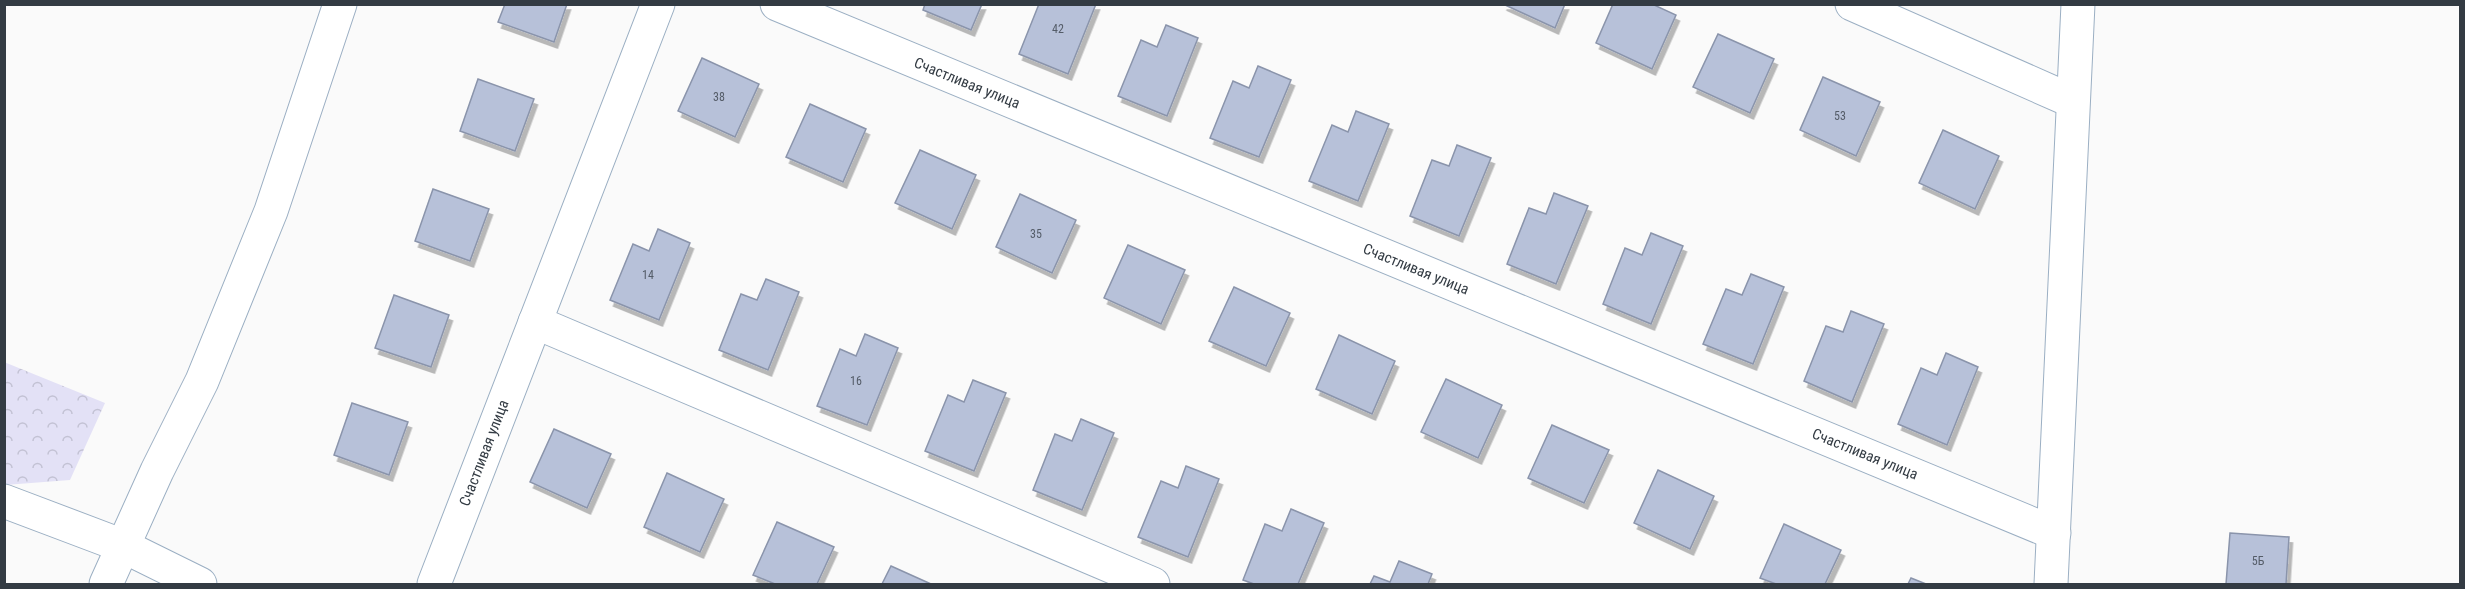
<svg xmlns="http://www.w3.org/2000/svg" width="2465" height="589" viewBox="0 0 2465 589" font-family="'Roboto Condensed',sans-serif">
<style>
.forest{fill:url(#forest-crowns)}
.building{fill:#b7c1d9;stroke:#8a94ab;stroke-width:1.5;filter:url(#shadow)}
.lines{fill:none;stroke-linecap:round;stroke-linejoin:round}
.minor-casing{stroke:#9bafc3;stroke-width:35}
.minor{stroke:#fff;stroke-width:33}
.labels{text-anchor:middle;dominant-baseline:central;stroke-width:6;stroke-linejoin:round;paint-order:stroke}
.number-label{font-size:12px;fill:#545c68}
.street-label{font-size:15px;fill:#333b43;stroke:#fff}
</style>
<defs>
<pattern id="forest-crowns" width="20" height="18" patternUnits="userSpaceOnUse" patternTransform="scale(1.5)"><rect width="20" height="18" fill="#e3e1f6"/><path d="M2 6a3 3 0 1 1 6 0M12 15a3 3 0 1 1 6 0" fill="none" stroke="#c3c2d4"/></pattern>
<filter id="shadow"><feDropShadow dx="3.5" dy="6" stdDeviation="0" flood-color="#0004"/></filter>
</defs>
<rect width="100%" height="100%" fill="#fafafa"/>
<!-- forest -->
<polygon class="forest" points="4,362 105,403 70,480 5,485"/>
<!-- building -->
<g class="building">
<polygon points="505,4 567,4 554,42 498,22"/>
<polygon points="925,4 982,4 971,30 923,10"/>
<polygon points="1039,4 1096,4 1068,74 1019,54"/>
<polygon points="1503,4 1565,4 1555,28"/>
<polygon points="1613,4 1652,4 1676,15 1652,69 1596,43"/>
<polygon points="1166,25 1198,38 1167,116 1118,96 1141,40 1157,47"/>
<polygon points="1718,34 1774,59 1750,113 1693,87"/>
<polygon points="702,58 759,84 735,137 678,111"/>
<polygon points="1258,66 1291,80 1259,157 1210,138 1233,81 1249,88"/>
<polygon points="1823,77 1880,102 1856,156 1800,130"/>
<polygon points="478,79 534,99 515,151 460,131"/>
<polygon points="810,104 866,129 843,182 786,157"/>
<polygon points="1356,111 1389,124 1358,201 1309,181 1332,125 1348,132"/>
<polygon points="1943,130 1999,156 1975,209 1919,183"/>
<polygon points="1457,145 1491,158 1459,236 1410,216 1432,160 1449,166"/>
<polygon points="920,150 976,175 952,229 895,203"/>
<polygon points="433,189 489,209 470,261 415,241"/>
<polygon points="1554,193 1588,206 1556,284 1507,264 1529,208 1546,214"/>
<polygon points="1020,194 1076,220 1052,273 996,247"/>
<polygon points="658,229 690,243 659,320 610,300 633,244 649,251"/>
<polygon points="1651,233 1683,246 1651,324 1603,304 1625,248 1642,255"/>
<polygon points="1128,245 1185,270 1161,324 1104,298"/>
<polygon points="1751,274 1784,287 1753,364 1703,344 1726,289 1742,295"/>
<polygon points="766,279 799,292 768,370 719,350 741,294 757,300"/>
<polygon points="1234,287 1290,313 1266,366 1209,341"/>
<polygon points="394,295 449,315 431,367 375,348"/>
<polygon points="1851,311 1884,324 1852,402 1804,381 1826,326 1843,332"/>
<polygon points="865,334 898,348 867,425 817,406 840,349 856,356"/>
<polygon points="1339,335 1395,361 1372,414 1316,389"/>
<polygon points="1946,353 1978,367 1947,445 1898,424 1921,368 1937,375"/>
<polygon points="1446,379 1502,405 1478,458 1421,432"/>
<polygon points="973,380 1006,393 974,471 925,451 948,395 964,402"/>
<polygon points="352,403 408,422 389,475 334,455"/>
<polygon points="1081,419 1114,433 1082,510 1033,490 1055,434 1072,441"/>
<polygon points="1552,425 1609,450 1584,503 1528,478"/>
<polygon points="554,429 611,454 587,508 530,482"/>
<polygon points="1186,466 1219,479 1188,557 1138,537 1161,481 1178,488"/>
<polygon points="1658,470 1714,496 1690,549 1634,523"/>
<polygon points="667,473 724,499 700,552 644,527"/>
<polygon points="1291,509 1324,523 1298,584 1254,584 1243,580 1265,524 1282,531"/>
<polygon points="777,522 834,547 817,584 775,584 753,575"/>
<polygon points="1784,524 1841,550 1825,584 1776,584 1760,578"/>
<polygon points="2230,533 2289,537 2286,584 2226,584"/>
<polygon points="1399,561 1432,574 1428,584 1370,584 1374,576 1390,582"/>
<polygon points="891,566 931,584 882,584"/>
<polygon points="1911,578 1926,584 1908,584"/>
</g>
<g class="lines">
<defs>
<g id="minor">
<polyline points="777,4 2054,533"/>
<polyline points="1852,4 2072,101"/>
<polyline points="535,322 1153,584"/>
<polyline points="4,501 123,546 200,584"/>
<polyline points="106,584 157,471 202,381 271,211 340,4"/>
<polyline points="434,584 658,4"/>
<polyline points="2051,584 2078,4"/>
</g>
</defs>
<!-- minor casing -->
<use href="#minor" class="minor-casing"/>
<!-- minor -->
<use href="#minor" class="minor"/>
</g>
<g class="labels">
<!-- number labels -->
<g class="number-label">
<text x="1058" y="29">42</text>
<text x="719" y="97">38</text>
<text x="1840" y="116">53</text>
<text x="1036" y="234">35</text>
<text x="648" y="275">14</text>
<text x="856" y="381">16</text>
<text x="2258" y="561">5Б</text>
</g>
<!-- street labels -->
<g class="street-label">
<text transform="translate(967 83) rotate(22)">Счастливая улица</text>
<text transform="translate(1416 269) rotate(22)">Счастливая улица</text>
<text transform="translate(484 453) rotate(-69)">Счастливая улица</text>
<text transform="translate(1865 454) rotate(22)">Счастливая улица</text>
</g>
</g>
<!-- border -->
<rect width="2465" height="589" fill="none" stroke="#333b43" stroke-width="12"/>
</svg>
